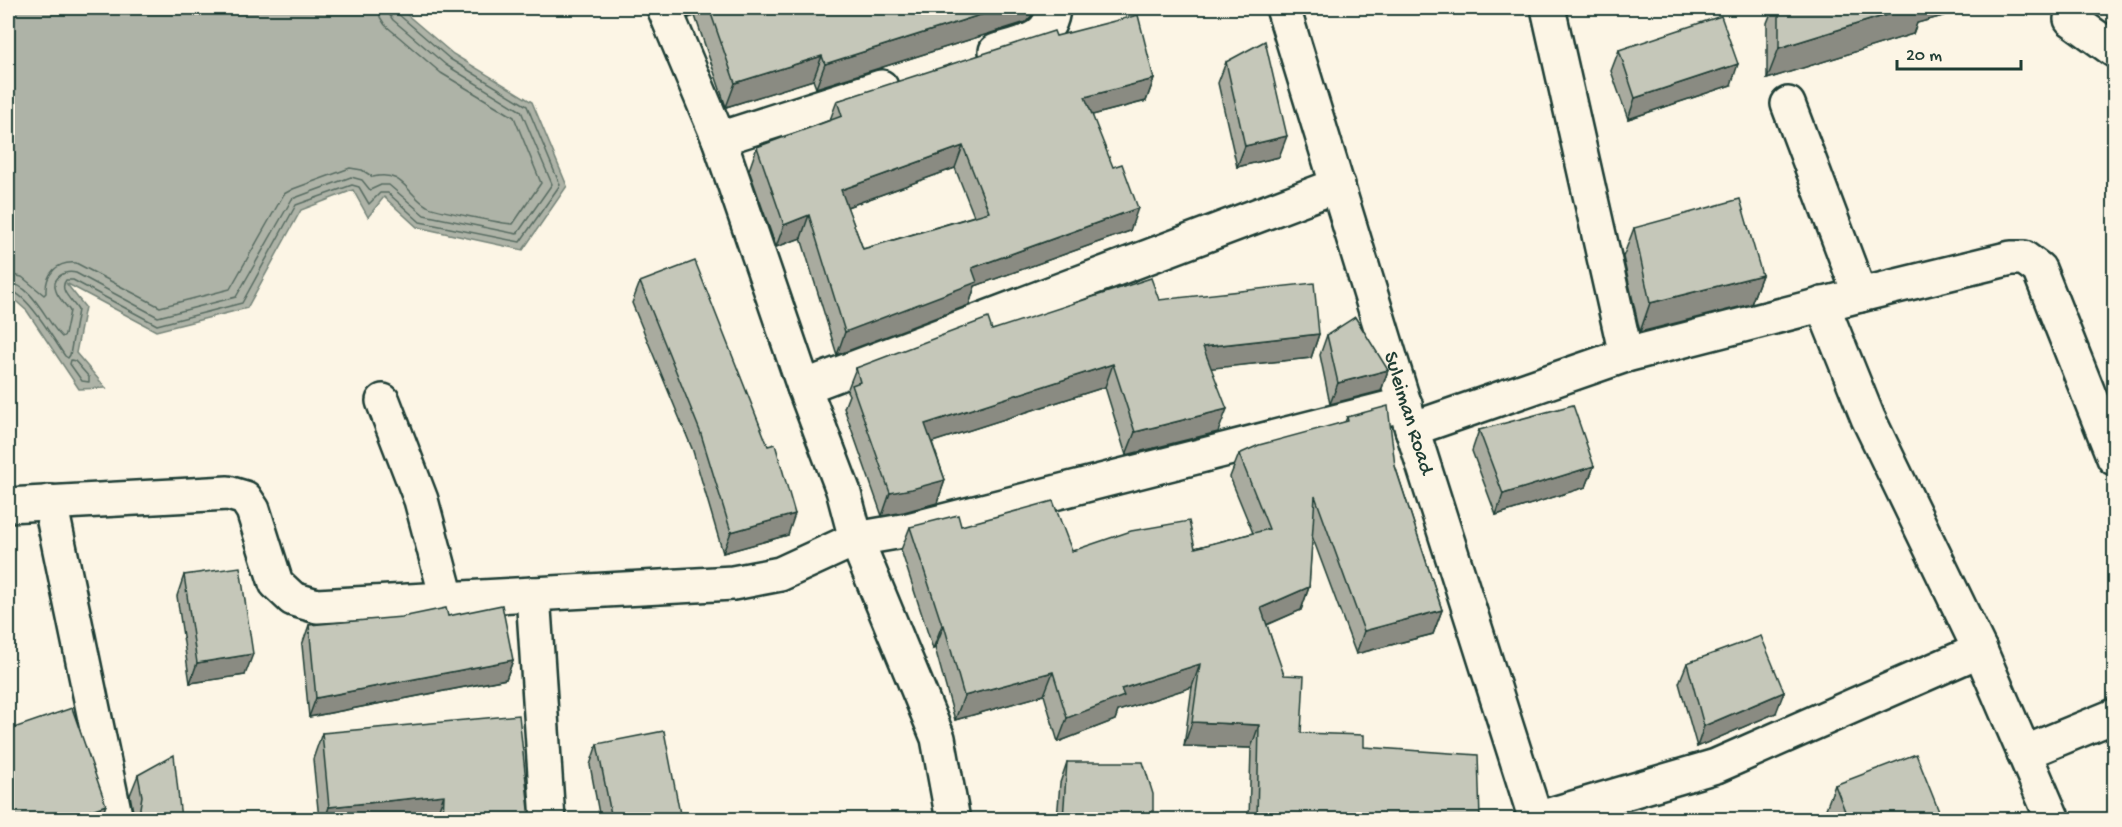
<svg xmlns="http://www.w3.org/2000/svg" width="2122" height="827" viewBox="0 0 2122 827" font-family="'Gochi Hand',sans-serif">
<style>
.water{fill:#aeb3a7;stroke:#758479;stroke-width:1.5}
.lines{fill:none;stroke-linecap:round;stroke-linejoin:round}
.shore{stroke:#586c62;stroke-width:1.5}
.minor-casing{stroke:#1f3d34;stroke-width:38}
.tertiary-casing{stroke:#1f3d34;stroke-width:38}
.minor{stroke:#fcf5e5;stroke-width:33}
.tertiary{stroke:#fcf5e5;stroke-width:33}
.wall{fill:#a9ab9f;stroke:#1f3d34;stroke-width:1.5;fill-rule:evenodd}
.shaded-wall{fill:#8a8b82;stroke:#1f3d34;stroke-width:1.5}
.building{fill:#c5c7b9;stroke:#1f3d34;stroke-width:1.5;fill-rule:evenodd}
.labels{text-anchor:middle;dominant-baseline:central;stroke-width:4.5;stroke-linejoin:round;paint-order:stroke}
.street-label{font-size:21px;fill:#1f3d34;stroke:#fcf5e5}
</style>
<rect width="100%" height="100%" fill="#fcf5e5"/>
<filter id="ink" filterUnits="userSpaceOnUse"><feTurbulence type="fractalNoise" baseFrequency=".0167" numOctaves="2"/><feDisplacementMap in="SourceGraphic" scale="12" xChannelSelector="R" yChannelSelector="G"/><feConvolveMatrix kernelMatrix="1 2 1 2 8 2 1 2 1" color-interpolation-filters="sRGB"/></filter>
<g filter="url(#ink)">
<!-- water -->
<polygon class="water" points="8,8 399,8 453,54 532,102 567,186 523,250 417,227 384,197 368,217 353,190 301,210 247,308 156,331 66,283 85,307 76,353 106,388 79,389 27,311 8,294"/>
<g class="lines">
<!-- shore -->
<g class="shore">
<path d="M8,274L22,277L44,295L46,293C45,274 57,261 76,263L160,307L230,289L284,194L293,189L350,168L362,170L373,177C403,170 406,193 427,206C433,210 505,224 513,224L541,183L514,117L441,73L385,25L380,17L379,8"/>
<path d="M8,283C33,284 46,322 62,337L65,335L70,311C66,305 58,298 56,291C51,277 65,270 76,273L158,317L236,297L292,199L351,177L362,180L370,190L381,185H389L424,215L517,234L552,184L521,111L446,65L393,20L389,14L388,8"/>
<path d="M8,290C28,293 53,339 65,356L68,358L70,355L78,310C72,300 58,290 66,280H73L157,325L242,303L296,205L352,185L359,187L369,204L380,193H388L420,222L520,242L560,185L527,106L450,59L398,14L395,8"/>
<polygon points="71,360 75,361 89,377 89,382 82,381 70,364"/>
</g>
<defs>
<g id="minor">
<polyline points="664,8 719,139 804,387 843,490 856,539 938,738 953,820"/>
<polyline points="1548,8 1626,355"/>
<polyline points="2071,19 2114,50"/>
<path d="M996,51C1022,43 1051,40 1053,8"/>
<polyline points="1788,104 1860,295"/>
<polyline points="719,139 881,87"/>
<polyline points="1822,304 1868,418 1980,650 2053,820"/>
<polyline points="804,387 1338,185"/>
<polyline points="383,401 421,500 447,598"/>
<polyline points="1412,429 1626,355 1860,295 2011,258 2024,258 2039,269 2114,458"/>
<polyline points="50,502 116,820"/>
<polyline points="8,505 228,493 245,498 253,510 276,583 293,599 317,606 733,583 780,574 856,539 908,530 1405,404"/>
<polyline points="533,594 548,820"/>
<polyline points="2024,753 2114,716"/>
<polyline points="1536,819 1716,766 1980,650"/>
</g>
<g id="tertiary">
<path id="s1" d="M1283,8L1412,429L1536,820"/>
</g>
</defs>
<!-- minor casing -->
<use href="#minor" class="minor-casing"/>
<!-- tertiary casing -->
<use href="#tertiary" class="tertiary-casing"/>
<!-- minor -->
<use href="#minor" class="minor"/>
<!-- tertiary -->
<use href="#tertiary" class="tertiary"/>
</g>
<!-- wall -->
<g class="wall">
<polygon points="685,8 1036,8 1034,13 1026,22 816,88 813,80 726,107 695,16 688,18"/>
<polygon points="1773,8 1972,8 1917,23 1913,34 1767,79 1767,23"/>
<path d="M1056,36L1154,79L1146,101L1092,115L1130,231L975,286L969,305L837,355L801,238L776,247L749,170L757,147L830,120L837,101ZM955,168L974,216L863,249L847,207Z"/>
<polygon points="1619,50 1731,85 1628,119 1611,71"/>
<polygon points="1226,62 1279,157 1237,167 1218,83"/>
<polygon points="1634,228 1762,275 1751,304 1640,332 1623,257"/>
<polygon points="640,282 788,535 723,553 693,451 632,303"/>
<polygon points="1159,300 1319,334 1311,358 1211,368 1218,432 1126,455 1105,387 932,442 945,480 937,503 904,512 882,516 844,408 849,395 847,391 856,368 992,330"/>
<polygon points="1327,335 1388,370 1381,391 1330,404 1320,355"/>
<polygon points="1347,417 1395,466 1442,610 1433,634 1356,654 1312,536 1309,587 1301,610 1267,625 1301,733 1364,747 1480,819 1249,819 1251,748 1184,746 1192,687 1118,711 1115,720 1058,742 1044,695 955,720 935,648 933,649 901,550 910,527 961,526 1072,551 1195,548 1253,533 1230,477 1239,454 1345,422"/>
<polygon points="1479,430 1594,466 1586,487 1496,515 1472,451"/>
<polygon points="184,575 245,675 190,683 177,596"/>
<polygon points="448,616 513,660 506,679 309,717 302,645 309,625"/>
<polygon points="1687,663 1776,713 1697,747 1679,683"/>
<polygon points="322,733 530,819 319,819 313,759"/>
<polygon points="597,744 681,819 600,819 590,765"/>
<polygon points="1067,762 1153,811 1150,819 1057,819 1060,783"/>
<polygon points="138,775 181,819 134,819 134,817 130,795"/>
<polygon points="1835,785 1942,819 1826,819 1824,814"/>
</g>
<!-- shaded-wall -->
<g class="shaded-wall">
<polygon points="692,8 698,8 695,16 688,18"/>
<polygon points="1002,8 1036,8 1034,13 1026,22 816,88 825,64"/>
<polygon points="1909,8 1972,8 1917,23 1913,34 1767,79 1779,48"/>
<polygon points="822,56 813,80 726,107 735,83"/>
<polygon points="1738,64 1731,85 1628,119 1635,98"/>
<polygon points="1154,79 1146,101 1077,119 1085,97"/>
<polygon points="1287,136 1279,157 1237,167 1245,146"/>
<polygon points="963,146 955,168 833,212 841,190"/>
<polygon points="1138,208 1130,231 975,286 969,305 837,355 845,332 972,268"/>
<polygon points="809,215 801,238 776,247 784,225"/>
<polygon points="1762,275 1751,304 1640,332 1650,303"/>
<polygon points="1319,334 1311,358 1195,370 1203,347"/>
<polygon points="1113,364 1105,387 917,447 925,424"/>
<polygon points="1388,370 1381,391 1330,404 1338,383"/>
<polygon points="1227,409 1218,432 1126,455 1135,432"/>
<polygon points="1594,466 1586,487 1496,515 1503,494"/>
<polygon points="945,480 937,503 904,512 882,516 890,493"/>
<polygon points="795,514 788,535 723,553 731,532"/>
<polygon points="1309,587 1301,610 1252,631 1261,608"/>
<polygon points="1442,610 1433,634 1356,654 1364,631"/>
<polygon points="942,625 944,625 935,648 933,649"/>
<polygon points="253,654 245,675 190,683 197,663"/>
<polygon points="513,660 506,679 309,717 316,698"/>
<polygon points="1200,664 1192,687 1118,711 1115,720 1058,742 1067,718 1121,689"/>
<polygon points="1053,672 1044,695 955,720 964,696"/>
<polygon points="1784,692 1776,713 1697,747 1704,726"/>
<polygon points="1192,722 1259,725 1251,748 1184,746"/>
<polygon points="444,795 435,819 325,819 329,807"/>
<polygon points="106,805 101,819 65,819"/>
</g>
<!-- building -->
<g class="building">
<polygon points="709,8 1002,8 825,64 822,56 735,83"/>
<polygon points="1779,8 1909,8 1779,48"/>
<path d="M1138,15L1154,79L1085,97L1113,167L1122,164L1138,208L972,268L977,282L845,332L809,215L784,225L757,147L842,116L837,101L1054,31L1056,36ZM963,146L989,212L863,249L841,190Z"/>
<polygon points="1721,16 1738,64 1635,98 1619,50"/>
<polygon points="1265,41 1287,136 1245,146 1226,62"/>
<polygon points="1740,199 1762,275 1650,303 1634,228"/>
<polygon points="695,261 768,446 775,444 795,514 731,532 700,431 640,282"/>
<polygon points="1151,278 1159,300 1314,283 1319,334 1203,347 1227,409 1135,432 1113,364 925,424 945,480 912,489 890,493 852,385 860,382 856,368 988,318 992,330"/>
<polygon points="1355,317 1388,370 1338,383 1327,335"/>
<polygon points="1573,405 1594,466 1503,494 1479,430"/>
<polygon points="1388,406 1395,466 1442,610 1364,631 1315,496 1309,587 1261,608 1284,675 1304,676 1301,733 1364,735 1364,747 1478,755 1480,819 1257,819 1259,725 1192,722 1200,664 1121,689 1124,696 1067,718 1053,672 964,696 944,625 942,625 910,527 958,515 961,526 1053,501 1072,551 1131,531 1189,521 1195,548 1269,529 1239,454 1259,445 1348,421 1347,417"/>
<polygon points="240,567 253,654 197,663 184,575"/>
<polygon points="502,605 513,660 316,698 309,625 402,617 446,608 448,616"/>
<polygon points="1761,636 1784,692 1704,726 1687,663"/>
<polygon points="72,708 106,805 65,819 8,819 8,730"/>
<polygon points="519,715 530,819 443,819 444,795 329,807 322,733"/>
<polygon points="664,731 681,819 612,819 597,744"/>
<polygon points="1916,754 1942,819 1848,819 1835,785"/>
<polygon points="174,755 181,819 141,819 140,808 142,796 138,775"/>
<polygon points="1067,762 1143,762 1153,794 1153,811 1147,819 1063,819"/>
</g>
</g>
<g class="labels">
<!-- street labels -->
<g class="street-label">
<text stroke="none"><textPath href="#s1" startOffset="424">Suleiman Road</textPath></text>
</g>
</g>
<!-- margin -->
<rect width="2122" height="827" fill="none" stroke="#fcf5e5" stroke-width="30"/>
<rect x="15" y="15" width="2092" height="797" fill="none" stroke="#1f3d34" stroke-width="2" filter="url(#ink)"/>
<!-- scale -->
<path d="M1897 60v9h124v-9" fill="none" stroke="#1f3d34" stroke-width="3"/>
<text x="1906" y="60" font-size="18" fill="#1f3d34" stroke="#fcf5e5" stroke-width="4.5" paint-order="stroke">20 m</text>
</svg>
